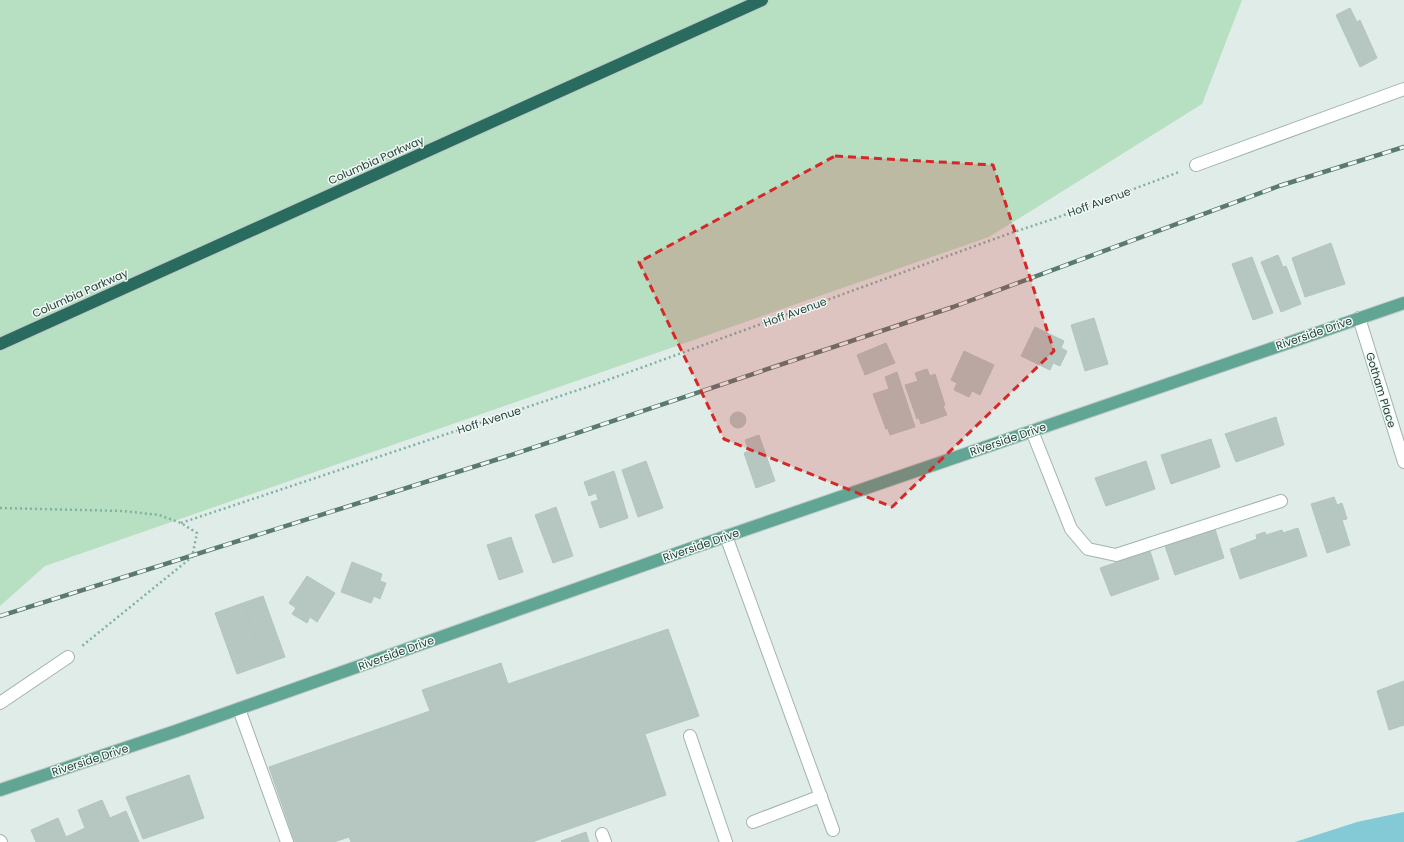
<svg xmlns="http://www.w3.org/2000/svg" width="1404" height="842" viewBox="0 0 1404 842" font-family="Poppins,sans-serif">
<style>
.green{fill:#b7dfc2}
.water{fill:#84c9d6}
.building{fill:#b5c7c0;stroke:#b2c6be}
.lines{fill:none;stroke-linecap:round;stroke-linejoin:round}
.minor-casing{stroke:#a2b4ae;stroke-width:14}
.major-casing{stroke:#c0c9c7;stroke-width:14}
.highway-casing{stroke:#c0c9c7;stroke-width:14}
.path{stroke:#7eb2a2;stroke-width:2.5;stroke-dasharray:2 3;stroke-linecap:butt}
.minor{stroke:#fff;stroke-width:12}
.major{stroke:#61a594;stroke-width:12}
.highway{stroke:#296c5f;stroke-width:12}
.rail-casing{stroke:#5a7a71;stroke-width:4.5}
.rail{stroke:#f1f9f5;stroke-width:3;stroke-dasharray:9;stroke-linecap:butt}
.marked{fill:#d62828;fill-opacity:0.2;stroke:#d62828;stroke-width:3;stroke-dasharray:8 5;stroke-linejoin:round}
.labels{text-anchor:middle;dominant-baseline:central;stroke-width:3;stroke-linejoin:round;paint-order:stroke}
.street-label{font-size:11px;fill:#1f3e36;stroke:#f1f9f5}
</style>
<rect width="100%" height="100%" fill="#e0ece7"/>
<!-- green -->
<polygon class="green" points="0,0 1242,0 1202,104 989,237 45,566 0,606"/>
<!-- water -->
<polygon class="water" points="1404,812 1404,842 1295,842 1357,822"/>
<!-- building -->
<g class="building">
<polygon points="1350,8 1357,22 1360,20 1377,58 1360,67 1336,15"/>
<polygon points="1331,243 1345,284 1305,297 1292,258"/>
<polygon points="1278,255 1283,267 1286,266 1301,304 1281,312 1261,262"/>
<polygon points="1252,257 1273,313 1253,320 1232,264"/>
<polygon points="1094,318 1108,364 1085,371 1071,325"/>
<polygon points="1035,327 1064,341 1061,348 1067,351 1060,366 1053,363 1050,370 1021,356"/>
<polygon points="886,343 895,363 865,375 857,355"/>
<polygon points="964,351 994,365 980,395 972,391 969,397 954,390 957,383 951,380"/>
<polygon points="927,369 930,376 935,374 945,405 943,406 947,415 921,424 919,418 917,419 905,385 918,381 915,373"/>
<polygon points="897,372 915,427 890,435 888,429 886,429 873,394 889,389 885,377"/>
<circle cx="738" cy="420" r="8"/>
<polygon points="1276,417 1284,445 1236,462 1225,434"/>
<polygon points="759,435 775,481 756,488 744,453 749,451 745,440"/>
<polygon points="1211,439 1220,467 1171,484 1161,455"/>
<polygon points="646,461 663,508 638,517 622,470"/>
<polygon points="1146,461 1155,489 1106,506 1095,478"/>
<polygon points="614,471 628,518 600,528 591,502 598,500 596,493 589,496 584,482"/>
<polygon points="1334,497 1337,505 1342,503 1347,519 1342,520 1350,545 1327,553 1311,504"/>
<polygon points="556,507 573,556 553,563 535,515"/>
<polygon points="1298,528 1307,556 1240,579 1230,549 1257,539 1256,535 1265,532 1266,535 1282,530 1283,533"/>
<polygon points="1215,529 1224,558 1175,575 1165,546"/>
<polygon points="511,537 523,572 499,580 487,545"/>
<polygon points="1150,551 1159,579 1111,596 1100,568"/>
<polygon points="352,562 382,574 380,581 386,583 380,599 374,596 371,603 341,592"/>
<polygon points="307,576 335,593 317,622 310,617 307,623 292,614 296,608 289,603"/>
<polygon points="263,596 285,657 265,664 243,603"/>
<polygon points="243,603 265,664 237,674 215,613"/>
<polygon points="668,629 699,716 645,734 666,795 532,842 351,842 349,837 334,842 295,842 269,767 430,711 422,690 501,663 508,684"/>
<polygon points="1404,681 1404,725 1389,730 1377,691"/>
<polygon points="189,775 204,818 143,839 126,797"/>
<polygon points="102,800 110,818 126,811 139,842 36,842 31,830 58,818 66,837 85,828 78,810"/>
<polygon points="586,832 589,842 562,842 561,841"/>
</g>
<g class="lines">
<defs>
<g id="minor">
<polyline points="1196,165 1404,89"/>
<polyline points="1359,318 1404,462"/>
<polyline points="1032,431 1071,529 1088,549 1116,555 1281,501"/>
<polyline points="726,536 833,830"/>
<polyline points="0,703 68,657"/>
<polyline points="239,709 287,842"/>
<polyline points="690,736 726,842"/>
<polyline points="753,822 821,796"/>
<polyline points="602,834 605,842"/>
<polyline points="0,841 1,842"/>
</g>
<polyline id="major" points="0,790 176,731 692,548 1404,303"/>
<polyline id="highway" points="0,344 762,0"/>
</defs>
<!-- minor casing -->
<use href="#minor" class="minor-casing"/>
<!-- major casing -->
<use href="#major" class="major-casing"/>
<!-- highway casing -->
<use href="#highway" class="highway-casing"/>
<!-- path -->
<g class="path">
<polyline points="0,508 123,511 159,515 181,523 197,533 192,557 82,646"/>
<polyline points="181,523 602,382 1008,234 1056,218 1179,172"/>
</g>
<!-- minor -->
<use href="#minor" class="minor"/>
<!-- major -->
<use href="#major" class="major"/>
<!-- highway -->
<use href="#highway" class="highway"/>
<defs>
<polyline id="rail" points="0,616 508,456 953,307 1279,186 1404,147"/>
</defs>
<!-- rail casing -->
<use href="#rail" class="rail-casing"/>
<!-- rail -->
<use href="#rail" class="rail"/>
</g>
<!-- marked area -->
<path class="marked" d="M835,156L993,165L1054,351L892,507L724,439L639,262Z"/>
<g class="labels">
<!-- street labels -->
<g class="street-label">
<text transform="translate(376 160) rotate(-24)">Columbia Parkway</text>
<text transform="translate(1099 202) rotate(-20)">Hoff Avenue</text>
<text transform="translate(80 293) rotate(-24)">Columbia Parkway</text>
<text transform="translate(795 312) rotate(-20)">Hoff Avenue</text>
<text transform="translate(1314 333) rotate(-19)">Riverside Drive</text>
<text transform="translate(1381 390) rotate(73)">Gotham Place</text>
<text transform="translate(489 420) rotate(-18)">Hoff Avenue</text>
<text transform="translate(1008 439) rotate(-19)">Riverside Drive</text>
<text transform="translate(701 545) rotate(-19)">Riverside Drive</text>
<text transform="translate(396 653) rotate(-20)">Riverside Drive</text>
<text transform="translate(90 760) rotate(-18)">Riverside Drive</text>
</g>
</g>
</svg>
